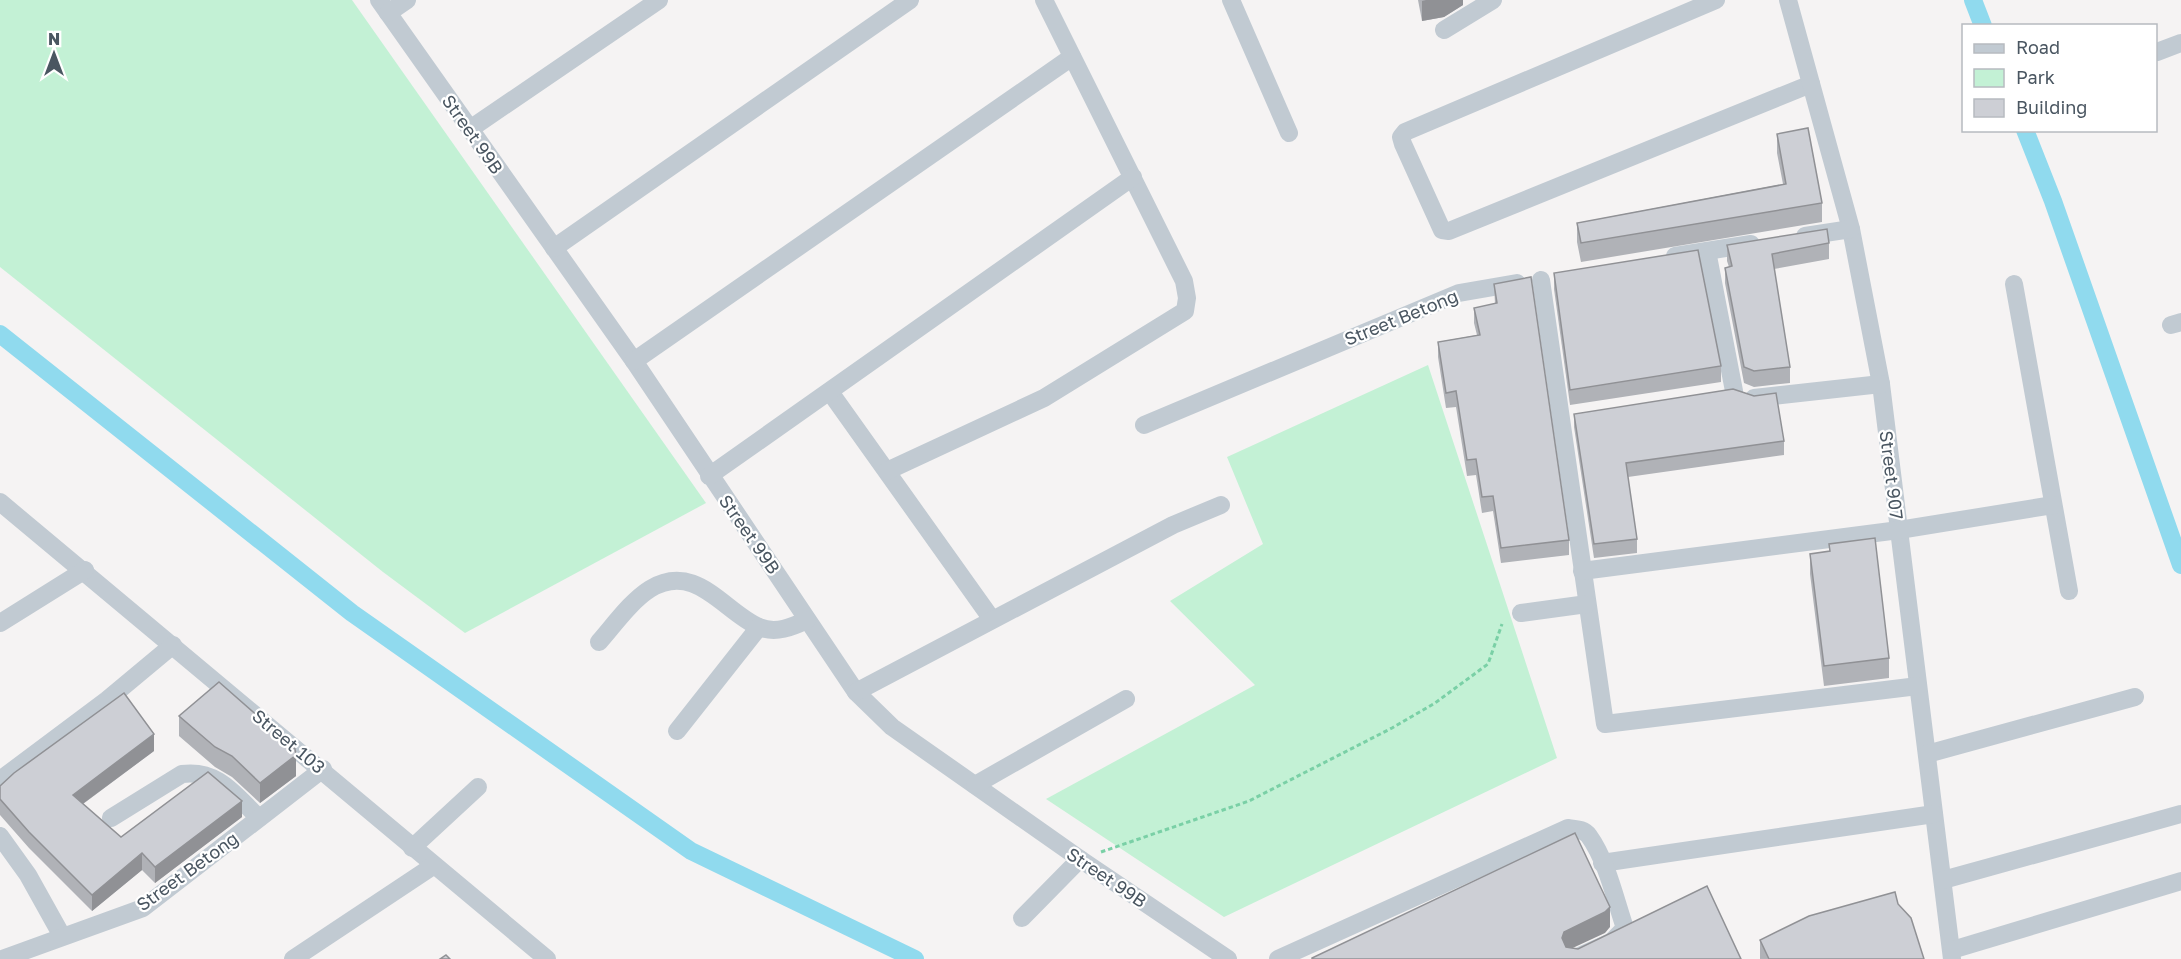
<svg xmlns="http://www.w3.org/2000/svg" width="2181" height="959" viewBox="0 0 2181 959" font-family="'Golos Text',sans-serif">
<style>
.green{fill:#c3f1d5}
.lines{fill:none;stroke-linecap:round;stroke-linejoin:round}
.canal{stroke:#90daee;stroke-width:18}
.path{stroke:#7ad0a6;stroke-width:3;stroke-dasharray:4.5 3;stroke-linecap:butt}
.minor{stroke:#c1cad2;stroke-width:18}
.wall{fill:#b0b2b7}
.shaded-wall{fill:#909195}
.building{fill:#cdcfd5;stroke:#909195;stroke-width:1.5}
.labels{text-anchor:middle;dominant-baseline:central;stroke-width:4.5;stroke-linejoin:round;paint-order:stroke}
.street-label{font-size:18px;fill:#4a5661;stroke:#fff}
</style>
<rect width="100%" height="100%" fill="#f5f3f3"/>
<!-- green -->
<g class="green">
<polygon points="0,0 352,0 706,503 465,633 383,572 0,267"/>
<polygon points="1428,365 1557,758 1224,917 1046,799 1255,685 1170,601 1263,544 1227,457"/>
</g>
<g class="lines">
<!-- canal -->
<g class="canal">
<polyline points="1973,0 1983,26"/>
<polyline points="2025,130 2053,201 2181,565"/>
<polyline points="0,334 352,613 691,851 915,959"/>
</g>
<!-- path -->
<polyline class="path" points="1101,852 1249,801 1392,728 1435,703 1488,664 1502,624"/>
<!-- minor -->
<g class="minor">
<polyline points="379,0 634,361 856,692 892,727 1080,859 1228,959"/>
<polyline points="1231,0 1289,133"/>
<polyline points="1716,0 1405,132 1401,137 1403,144 1442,230 1449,231 1811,84"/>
<polyline points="1788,0 1851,229 1881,384 1952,959"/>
<polyline points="388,13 407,0"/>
<polyline points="1444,30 1493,0"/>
<polyline points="2157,52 2181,43"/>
<polyline points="470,129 659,0"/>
<polyline points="1805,236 1851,229"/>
<polyline points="554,248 910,0"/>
<polyline points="1707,251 1734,391"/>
<polyline points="1675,256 1751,244"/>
<polyline points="1541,280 1605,724 1918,686"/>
<polyline points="2014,284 2069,591"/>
<polyline points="2171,325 2181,322"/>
<polyline points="634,361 1072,57"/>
<polyline points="830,392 991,618"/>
<polyline points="1754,398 1881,384"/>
<polyline points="1144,425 1459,293 1517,283"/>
<polyline points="887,471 1044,398 1185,311 1187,298 1184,281 1044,0"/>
<polyline points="709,476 1133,177"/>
<polyline points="0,502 547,959"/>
<polyline points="1582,571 1899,530 2053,505"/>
<polyline points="1521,613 1587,604"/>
<polyline points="0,623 85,570"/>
<path d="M599,642C614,625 631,601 650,589C696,561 724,612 759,627C776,634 792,627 807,620"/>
<polyline points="856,692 1173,525 1221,505"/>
<polyline points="677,731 759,627"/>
<polyline points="1927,754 2135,697"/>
<polyline points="0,780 107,700 173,645"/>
<polyline points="975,785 1126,699"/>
<path d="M111,818L182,774C218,769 235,795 259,818"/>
<polyline points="0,836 28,875 62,936"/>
<polyline points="412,848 478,787"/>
<polyline points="1602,863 1934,814"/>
<polyline points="1943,880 2181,814"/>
<polyline points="1022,918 1080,859"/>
<polyline points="1952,950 2181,881"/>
<polyline points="2,959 143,908 323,769"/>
<polyline points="293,959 433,866"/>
<path d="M1278,959L1568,828C1576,829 1584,829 1589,836C1607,861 1615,899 1625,928L1611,942L1573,959"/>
</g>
</g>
<!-- wall -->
<g class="wall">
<polygon points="1418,0 1463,0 1463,5 1444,17 1422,21"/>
<polygon points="1777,134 1822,203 1822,222 1581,262 1577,242 1577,223 1783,184 1777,153"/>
<polygon points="1829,243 1829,259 1774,269 1790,367 1790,383 1754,387 1744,383 1725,283 1725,268 1729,267 1727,261 1727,245"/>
<polygon points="1554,273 1721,366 1721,382 1570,405 1554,289"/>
<polygon points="1494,284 1569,540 1569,555 1501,563 1493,511 1482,513 1476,475 1467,476 1456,407 1446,408 1438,357 1438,342 1477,335 1474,323 1474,308 1495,304"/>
<polygon points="1574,414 1784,441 1784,455 1628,477 1637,539 1637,553 1594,558 1574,427"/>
<polygon points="1829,544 1889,658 1889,678 1824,686 1810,574 1810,554 1829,552"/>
<polygon points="179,716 296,776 260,803 232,777 215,767 179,736"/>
<polygon points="154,751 83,804 121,837 242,817 155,883 142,870 92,911 29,848 0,815 0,786"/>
<polygon points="1898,904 1924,959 1760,959 1760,940"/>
</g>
<!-- shaded-wall -->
<g class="shaded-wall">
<polygon points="1426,0 1463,0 1463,5 1444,17 1422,21 1422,1"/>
<polygon points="154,734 154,751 73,811 73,795"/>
<polygon points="296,755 296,776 260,803 260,783"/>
<polygon points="242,801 242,817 155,883 155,867"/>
<polygon points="142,853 142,870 92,911 92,895"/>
<polygon points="1610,907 1610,927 1605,933 1564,952 1562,938 1564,932"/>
</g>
<!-- building -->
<g class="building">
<polygon points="1808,128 1822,203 1581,243 1577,223 1786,184 1777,134"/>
<polygon points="1827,229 1829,243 1772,254 1790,367 1754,371 1744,367 1725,268 1732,266 1727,245"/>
<polygon points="1698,250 1721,366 1570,390 1554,273"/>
<polygon points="1531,277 1569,540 1501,548 1493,496 1482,497 1476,459 1467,460 1456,391 1446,393 1438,342 1480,335 1474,308 1497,303 1494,284"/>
<polygon points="1733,389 1754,396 1776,393 1784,441 1626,463 1637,539 1594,544 1574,414"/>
<polygon points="1875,538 1889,658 1824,666 1810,554 1830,551 1829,544"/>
<polygon points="219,682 295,749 296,755 260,783 232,756 215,747 179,716"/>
<polygon points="124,693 154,734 73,795 121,837 208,772 242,801 155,867 142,853 92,895 29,832 0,799 0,786 14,773"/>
<polygon points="1575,833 1610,907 1605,912 1564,932 1562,938 1566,947 1578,949 1707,886 1741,959 1312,959 1312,958"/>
<polygon points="1895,892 1898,904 1911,918 1924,959 1769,959 1760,940 1809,916"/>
<polygon points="446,955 450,959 440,959"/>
</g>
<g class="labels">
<!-- street labels -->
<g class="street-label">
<text transform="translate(473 134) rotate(55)">Street 99B</text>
<text transform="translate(1401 317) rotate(-22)">Street Betong</text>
<text transform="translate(1892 475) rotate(83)">Street 907</text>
<text transform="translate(750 534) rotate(55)">Street 99B</text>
<text transform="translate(289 741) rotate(40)">Street 103</text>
<text transform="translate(187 871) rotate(-36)">Street Betong</text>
<text transform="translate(1107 877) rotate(34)">Street 99B</text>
</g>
</g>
<!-- legend -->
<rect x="1962" y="24" width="195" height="108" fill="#ffffff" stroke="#b7bbc0" stroke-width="1.5"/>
<rect x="1974" y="44" width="30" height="9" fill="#c1cad2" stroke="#b7bbc0" stroke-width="1.5"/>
<text x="2016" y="54" font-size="18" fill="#4a5661">Road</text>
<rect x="1974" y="69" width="30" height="18" fill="#c3f1d5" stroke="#b7bbc0" stroke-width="1.5"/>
<text x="2016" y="84" font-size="18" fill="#4a5661">Park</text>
<rect x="1974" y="99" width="30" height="18" fill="#cdcfd5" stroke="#b7bbc0" stroke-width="1.5"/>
<text x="2016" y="114" font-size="18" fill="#4a5661">Building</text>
<!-- north arrow -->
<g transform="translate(54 54)" stroke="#ffffff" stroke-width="4.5" paint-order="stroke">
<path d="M0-4.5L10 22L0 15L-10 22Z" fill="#4a5661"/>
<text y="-9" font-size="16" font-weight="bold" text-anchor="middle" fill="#4a5661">N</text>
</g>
</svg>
